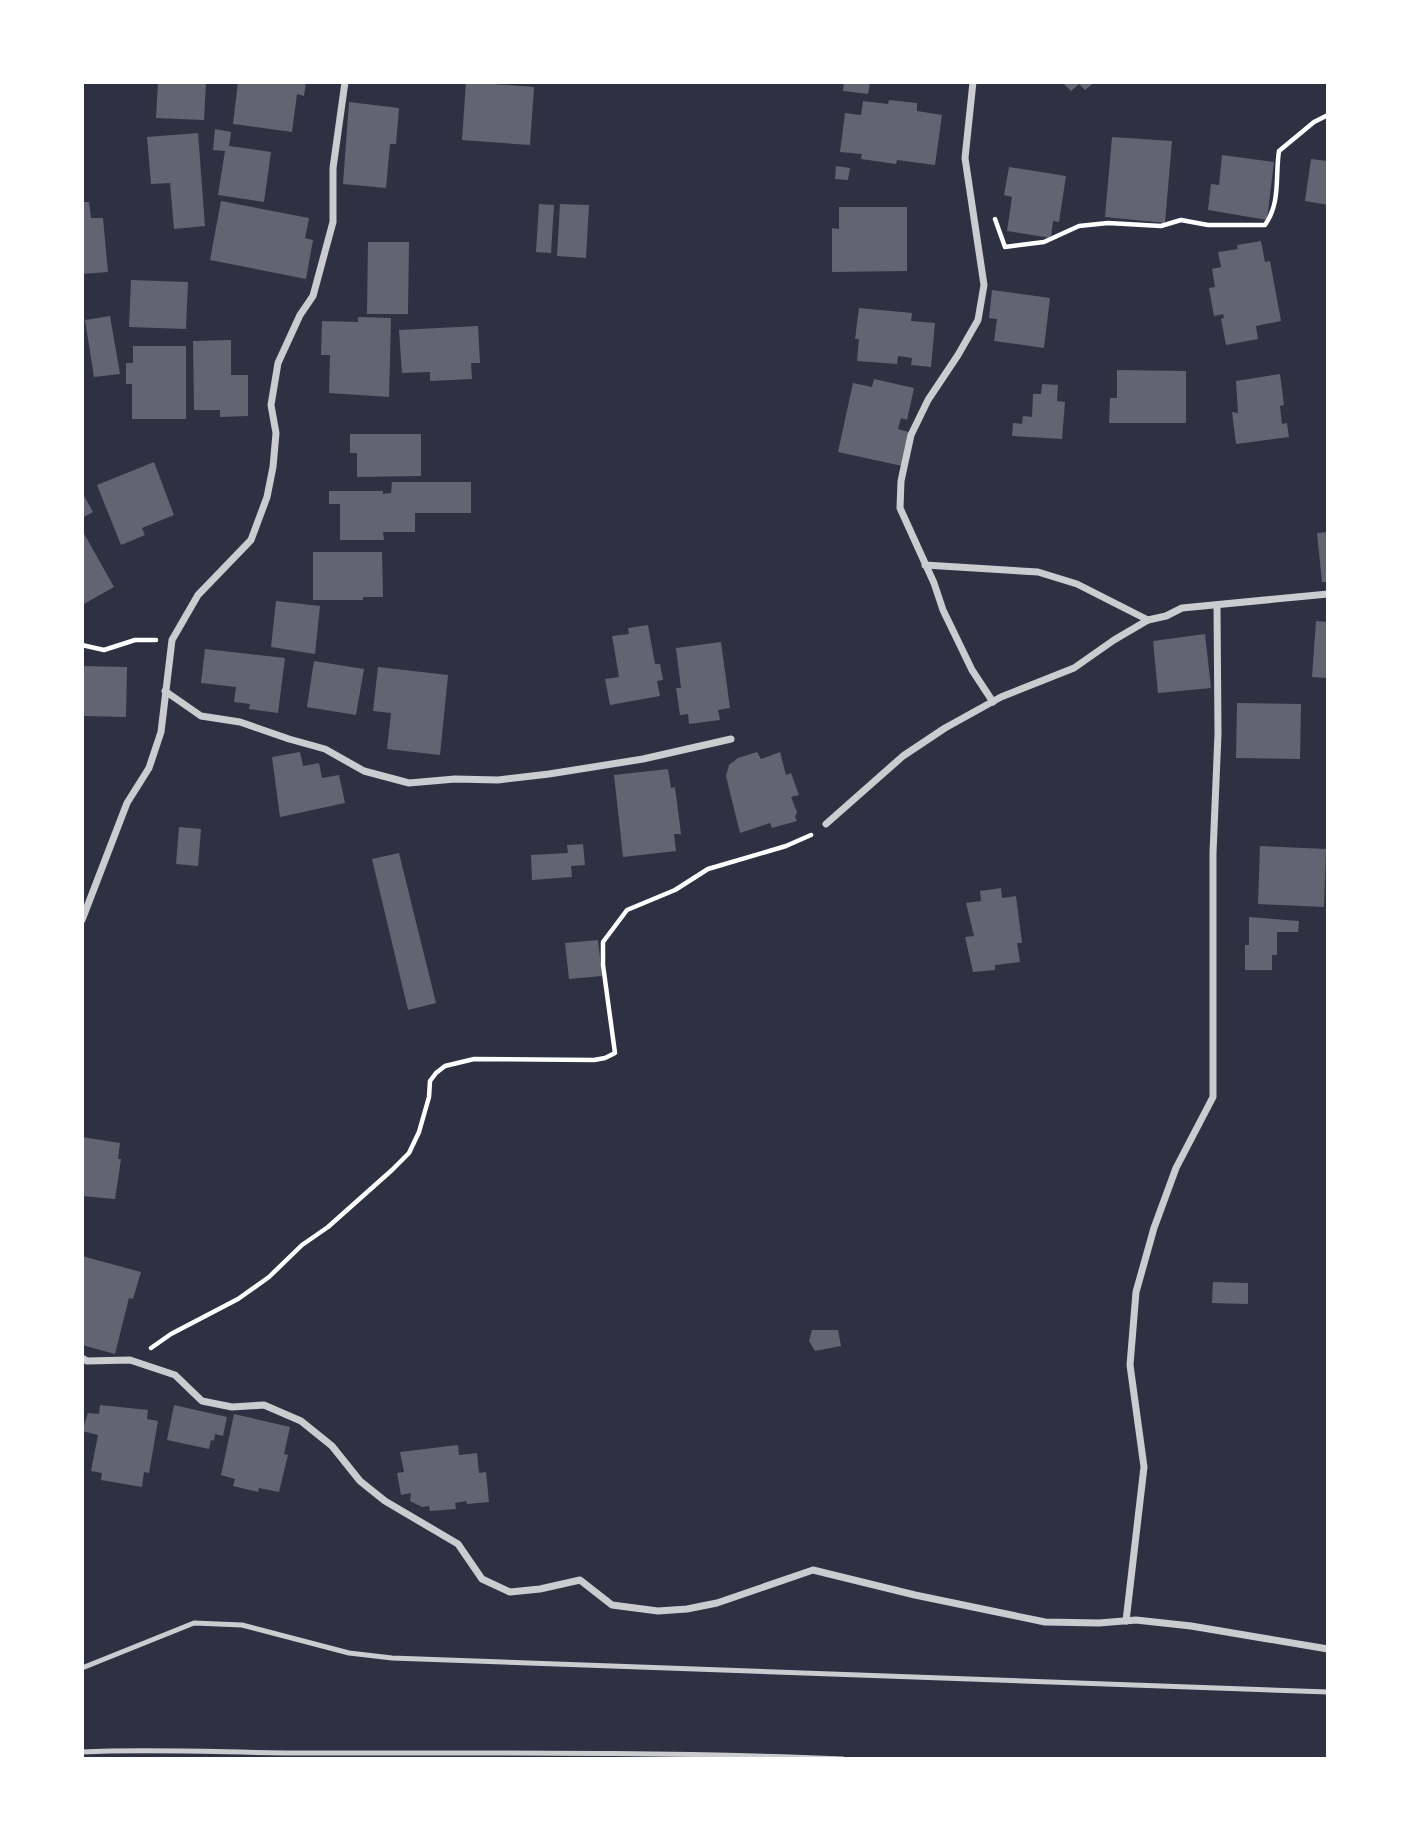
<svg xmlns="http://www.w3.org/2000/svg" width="1410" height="1841" viewBox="0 0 1410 1841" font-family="Raleway,sans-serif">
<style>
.building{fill:#626471}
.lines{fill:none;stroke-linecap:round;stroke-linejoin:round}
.path{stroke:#fff;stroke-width:4.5}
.service{stroke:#caccd0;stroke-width:5}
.minor{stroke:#caccd0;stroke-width:7}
</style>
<rect width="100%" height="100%" fill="#2d3142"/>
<!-- building -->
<g class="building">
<polygon points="158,82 206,82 204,120 156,118"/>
<polygon points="238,82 306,82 304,96 297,94 292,132 233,124"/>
<polygon points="466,82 534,87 530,145 462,140"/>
<polygon points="844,82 870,82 868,94 843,91"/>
<polygon points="1062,82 1095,82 1085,90 1079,84 1071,91"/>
<polygon points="889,100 917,103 917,111 942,115 935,165 897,160 896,164 861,159 862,154 840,152 845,113 861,115 863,101 888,104"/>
<polygon points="349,102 399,108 396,144 390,144 386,188 343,184"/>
<polygon points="215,129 231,132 229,146 271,152 264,202 218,195 225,151 213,150"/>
<polygon points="198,133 205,226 174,229 170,183 151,184 147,137"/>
<polygon points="1112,137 1172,141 1165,223 1105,217"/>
<polygon points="1222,155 1274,162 1267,220 1208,210 1211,184 1219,185"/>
<polygon points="1311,159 1328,161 1328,205 1305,201"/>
<polygon points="836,166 850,168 848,180 835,179"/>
<polygon points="1009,167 1066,176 1059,222 1053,221 1051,238 1007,231 1012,197 1004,195"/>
<polygon points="221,201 309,218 305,238 313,240 306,279 210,260"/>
<polygon points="82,202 89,202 91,218 103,218 108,272 82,274"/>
<polygon points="539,204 554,205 551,253 536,252"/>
<polygon points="560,204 589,205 586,258 557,256"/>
<polygon points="839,207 907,207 907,271 832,272 832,228 839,229"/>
<polygon points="1261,241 1265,262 1270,261 1281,321 1256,326 1258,339 1226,345 1221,319 1224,318 1223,314 1214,316 1209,288 1215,287 1212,269 1221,267 1218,252 1238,249 1237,245"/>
<polygon points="368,242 409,242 408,314 367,314"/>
<polygon points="131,280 188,282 186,329 129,327"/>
<polygon points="992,290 1050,298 1044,348 994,341 997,319 989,318"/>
<polygon points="859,308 912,313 911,321 935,323 931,367 911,365 912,358 898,356 897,364 857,361 859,339 855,339"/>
<polygon points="110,316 120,374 94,377 85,320"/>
<polygon points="358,317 391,318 389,397 329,393 330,355 321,355 322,321 358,322"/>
<polygon points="478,326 480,363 471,363 472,379 430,381 430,372 402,373 399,330"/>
<polygon points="231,340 231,375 248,375 248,416 220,417 220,410 194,410 193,341"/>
<polygon points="133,346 186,346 186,419 132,419 132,384 126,384 126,363 133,363"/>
<polygon points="1117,370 1186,371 1186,423 1109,423 1110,398 1117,398"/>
<polygon points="1280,374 1284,405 1280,406 1282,424 1287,423 1289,437 1236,444 1232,412 1238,413 1236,381"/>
<polygon points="874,379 914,388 907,420 901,418 898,429 909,432 902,466 838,452 853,383 872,387"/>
<polygon points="1042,384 1058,385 1057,401 1065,402 1062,439 1012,436 1013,423 1022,424 1023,416 1032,417 1033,394 1041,394"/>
<polygon points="350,434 421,434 421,476 357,477 357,453 350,453"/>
<polygon points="154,462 174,515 142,528 145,535 121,545 97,485"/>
<polygon points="392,482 471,482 471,513 415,513 415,532 383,532 384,540 340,540 340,504 329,504 329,491 383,491 383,494 391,493"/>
<polygon points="82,492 93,512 82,518"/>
<polygon points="82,530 114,587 82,605"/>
<polygon points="1328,532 1328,582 1322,582 1317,533"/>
<polygon points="313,552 382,552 383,597 363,597 363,600 313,600"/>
<polygon points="276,601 320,606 315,654 271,647"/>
<polygon points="1316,621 1328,622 1328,678 1312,677"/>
<polygon points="648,625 655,664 660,664 663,680 657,681 660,696 610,705 605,679 619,677 612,636 629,634 628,628"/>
<polygon points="1205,634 1211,688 1158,693 1153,641"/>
<polygon points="721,642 730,708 718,710 720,720 689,724 688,714 680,715 676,688 681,688 676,648"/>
<polygon points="205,649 285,658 278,713 249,709 250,704 234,702 236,687 201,683"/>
<polygon points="314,661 364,669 356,715 307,707"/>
<polygon points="82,666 127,667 126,717 82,716"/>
<polygon points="378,667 448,675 440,755 387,749 391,713 373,711"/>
<polygon points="1237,703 1301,704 1300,759 1236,758"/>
<polygon points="300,752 303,766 319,763 322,778 339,775 345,803 280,817 272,757"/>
<polygon points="757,752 761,759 780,752 786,775 791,773 799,795 791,797 797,812 795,817 797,821 772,828 770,823 740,833 726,776 729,765 738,758"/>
<polygon points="668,769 671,788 675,787 681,834 674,834 676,851 623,857 614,775"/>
<polygon points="179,827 201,829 198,866 176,864"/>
<polygon points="583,844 585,865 571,866 572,877 532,880 531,855 568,853 567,845"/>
<polygon points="1260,846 1326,849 1324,907 1258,904"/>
<polygon points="399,853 436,1003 408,1010 372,859"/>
<polygon points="1001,888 1002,898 1016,896 1022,943 1017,943 1020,962 995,965 995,970 973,972 965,937 974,936 966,903 981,901 980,891"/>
<polygon points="1249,917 1299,921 1298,932 1277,932 1277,955 1272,955 1272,970 1245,970 1245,945 1249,945"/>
<polygon points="598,940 602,976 569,979 565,943"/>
<polygon points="82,1137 120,1143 118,1159 121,1159 115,1199 82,1196"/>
<polygon points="82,1256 141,1272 133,1299 129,1298 115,1354 82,1345 84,1305 82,1304"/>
<polygon points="1213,1282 1248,1283 1248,1304 1212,1303"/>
<polygon points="812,1330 838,1330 841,1346 815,1351 809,1341"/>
<polygon points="100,1405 148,1410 147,1419 158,1421 149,1473 144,1472 142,1487 101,1480 102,1473 91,1471 98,1435 82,1431 88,1413 99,1414"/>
<polygon points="174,1405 227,1417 223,1436 215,1434 214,1441 211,1440 209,1449 167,1440"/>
<polygon points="234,1414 290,1427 284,1454 288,1455 279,1492 259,1488 258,1492 233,1486 235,1479 221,1475"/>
<polygon points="458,1445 459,1455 477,1453 479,1473 486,1472 489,1502 467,1504 466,1501 455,1503 456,1509 430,1511 429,1506 422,1507 410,1501 411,1493 401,1495 397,1473 404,1472 400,1452"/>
</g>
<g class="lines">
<!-- path -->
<g class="path">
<path d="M995,219L1005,247L1044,242L1079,226L1108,223L1161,226L1181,220L1208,225H1265C1281,202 1275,177 1279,151L1314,122L1328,115"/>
<polyline points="82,645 104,650 135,640 156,640"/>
<polyline points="151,1348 171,1334 238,1299 269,1277 302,1245 328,1227 392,1170 409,1153 419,1132 429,1097 430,1081 436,1073 445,1066 474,1059 594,1060 605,1058 615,1053 603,965 603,942 627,910 675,890 708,869 786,846 811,835"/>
</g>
<!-- service -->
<g class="service">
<polyline points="82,1668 194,1623 242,1625 349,1653 392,1658 1328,1692"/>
<path d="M82,1752C164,1748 245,1754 327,1753C499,1753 671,1752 843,1759"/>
</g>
<!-- minor -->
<g class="minor">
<polyline points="973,82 965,158 984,285 978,320 958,355 928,400 911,435 901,481 900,508 934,583 943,610 972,670 993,702"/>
<polyline points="925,565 1038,572 1077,584 1148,620"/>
<polyline points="165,691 201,716 240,722 289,739 325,749 364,771 409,783 455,779 498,780 549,774 643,759 731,739"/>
<polyline points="826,824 903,756 945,728 1001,697 1074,668 1114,640 1148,620 1166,616 1182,608 1328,594"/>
<polyline points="82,920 127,803 149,768 161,732 172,640 198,595 251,540 267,497 273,467 276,433 271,405 278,363 300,315 313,296 333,222 333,168 345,82"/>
<polyline points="82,1358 87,1361 130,1360 175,1375 202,1401 232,1407 264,1405 301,1421 332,1446 360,1481 385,1501 458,1544 482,1579 510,1592 540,1589 580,1580 612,1605 658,1611 687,1609 717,1603 813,1570 915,1595 1045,1622 1099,1623 1136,1620 1191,1626 1328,1649"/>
<polyline points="1126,1621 1144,1467 1130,1365 1136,1292 1154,1228 1176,1168 1213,1097 1213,853 1218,734 1217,605"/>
</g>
</g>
<!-- border -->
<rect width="1410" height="1841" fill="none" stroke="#ffffff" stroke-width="168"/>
</svg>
